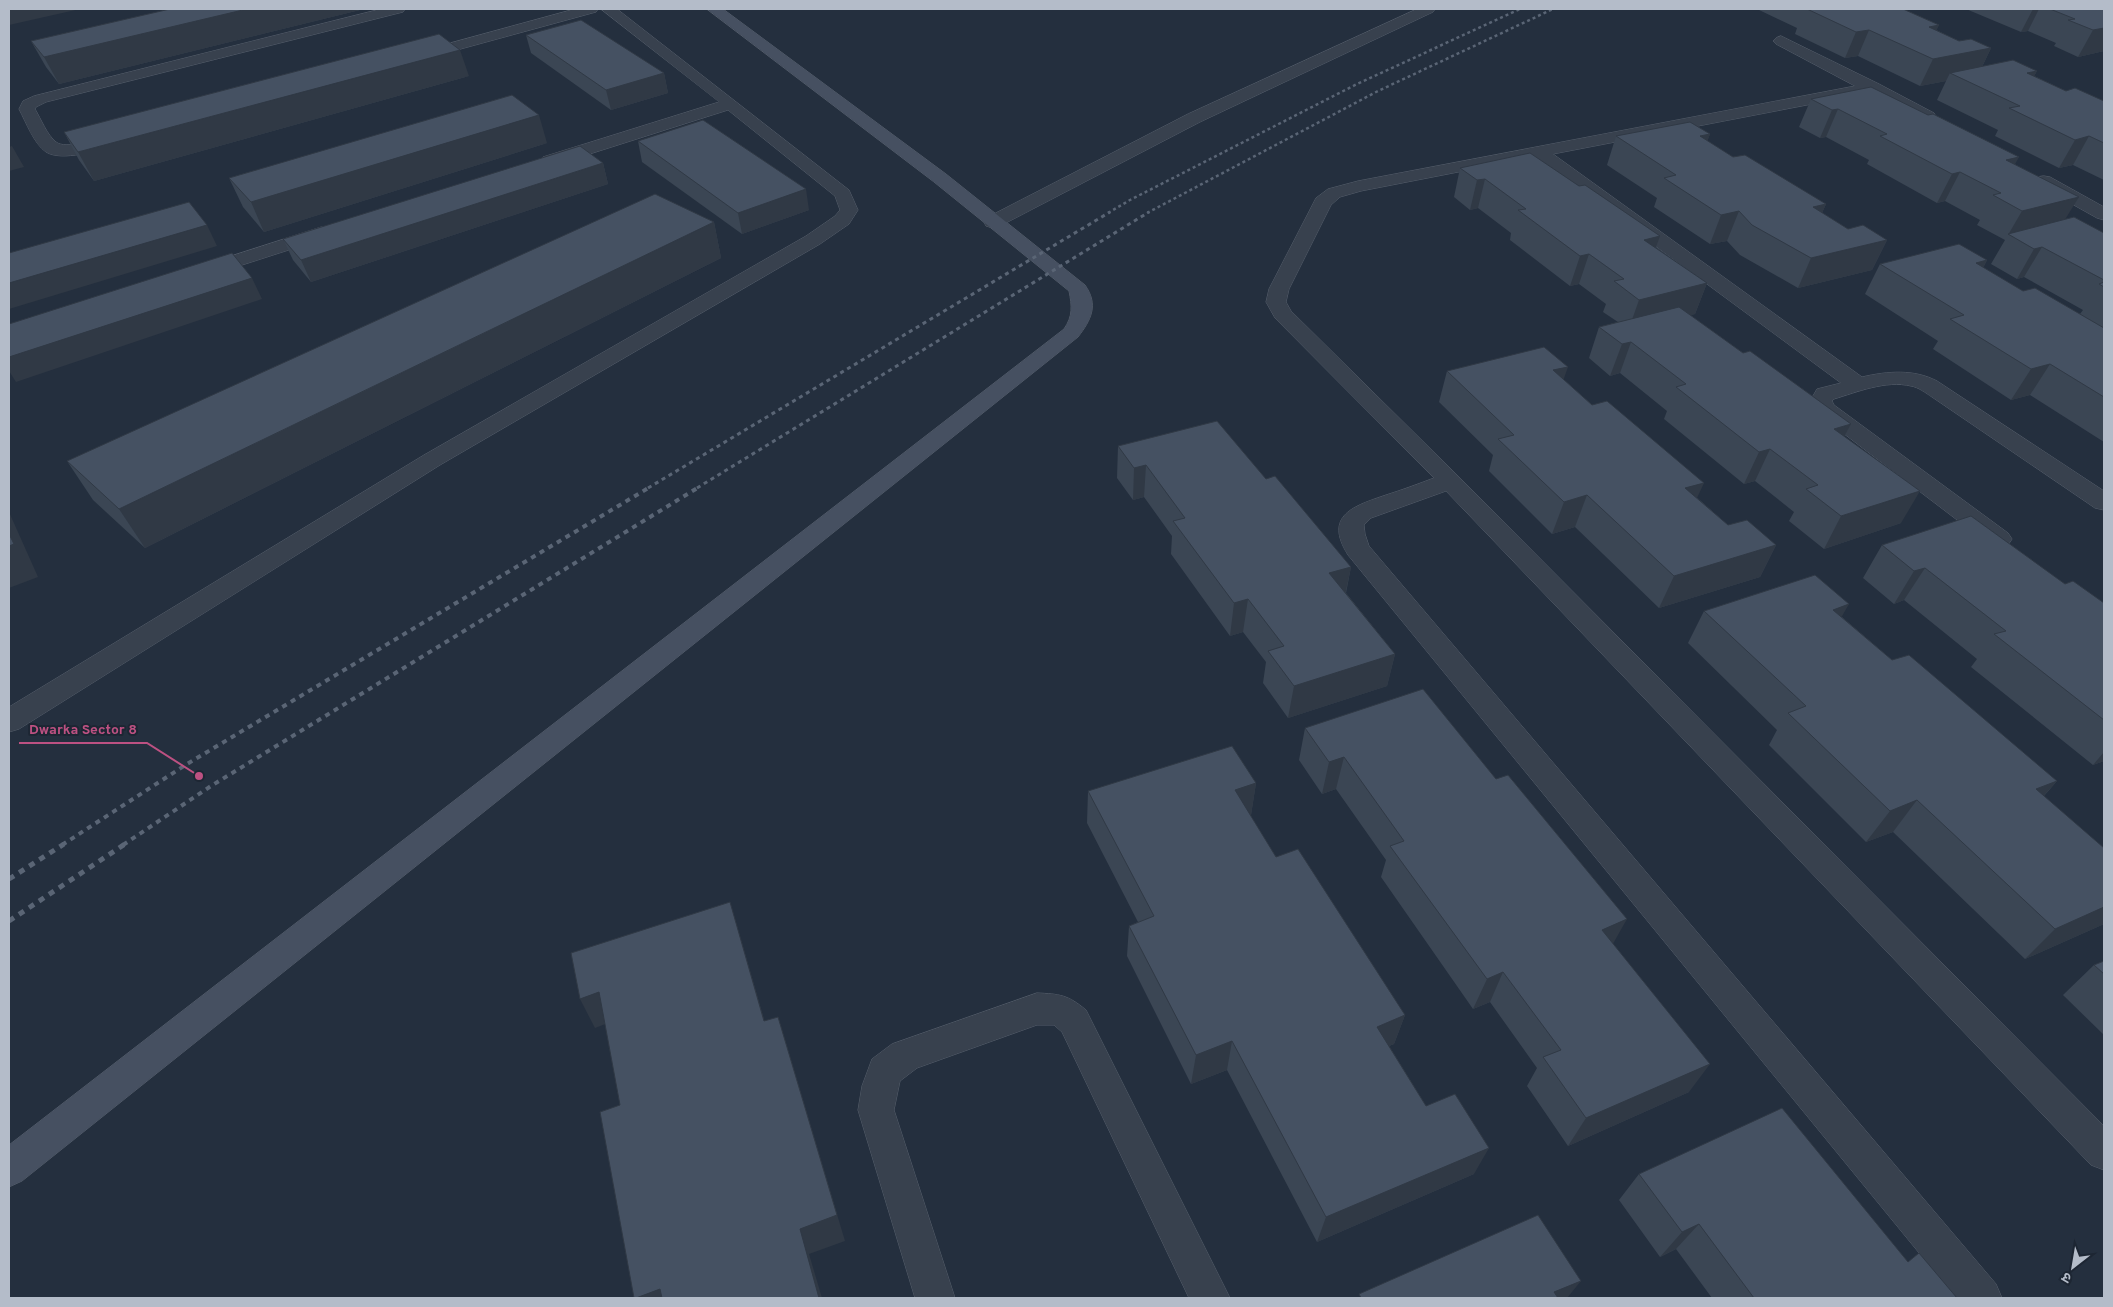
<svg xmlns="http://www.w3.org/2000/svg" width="2113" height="1307" viewBox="0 0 2113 1307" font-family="Overpass,'Noto Sans Devanagari',sans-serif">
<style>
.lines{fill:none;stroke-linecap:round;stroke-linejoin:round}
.lane-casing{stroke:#565f6c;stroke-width:1}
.secondary-casing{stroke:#565f6c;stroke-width:1}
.lane{fill:#38414e;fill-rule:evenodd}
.secondary{fill:#465061;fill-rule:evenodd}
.rail-far3{stroke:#5a6575;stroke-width:2.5;stroke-dasharray:3 3;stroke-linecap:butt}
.rail-far2{stroke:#5a6575;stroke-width:3;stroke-dasharray:4 4;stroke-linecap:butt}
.rail-far1{stroke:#5a6575;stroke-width:4;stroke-dasharray:5 5;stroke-linecap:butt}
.rail{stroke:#5a6575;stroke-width:5;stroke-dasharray:6 6;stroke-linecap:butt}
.wall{fill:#3b4654}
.shaded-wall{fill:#303945}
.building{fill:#455162;stroke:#303945}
.leader{fill:none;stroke:#bd5182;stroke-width:2}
.callout-dot{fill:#bd5182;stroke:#1d2633;stroke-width:2}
.callout-label{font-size:14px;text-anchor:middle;font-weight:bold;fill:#bd5182;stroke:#1d2633;stroke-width:4;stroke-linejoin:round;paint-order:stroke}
</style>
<rect width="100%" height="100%" fill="#242f3e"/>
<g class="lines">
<defs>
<g id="lane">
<path d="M381,9H405L403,12L46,102L36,107L35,109C41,119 47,135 56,142C66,150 98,139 110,137L116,138L119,142L116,146C99,150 62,162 46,152C34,144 26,122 19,109L23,101L34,96Z"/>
<polygon points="575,9 598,9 596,12 424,59 414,59 411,56 414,53"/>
<polygon points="601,9 617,9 849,190 858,210 849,224 820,244 440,465 19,729 9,732 9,707 424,455 806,236 835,216 840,210 835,196 728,110 555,165 549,166 543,165 540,161 543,157 719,102"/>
<polygon points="1417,9 1435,9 1433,12 1200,122 1000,226 993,228 986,226 984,222 986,218 1188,114"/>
<path d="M1781,36L1879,84L1934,113L1936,117L1934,121H1922L1869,93L1553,154L1862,377C1888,371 1914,369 1937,381L2104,491V510L2095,508L1932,397C1926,393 1918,387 1911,386C1886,380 1857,392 1834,399L1832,401L1834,405L2008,533L2012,539L2008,545L1999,547L1990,545L1818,414L1810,401L1817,389L1841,383L1535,157L1361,191L1340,197L1331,205L1289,289L1286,302L1291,311L1458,476L2104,1126V1170L2091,1165L1446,491L1371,518L1364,525L1365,534L1369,546L1996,1284L2002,1298H1956L1348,555C1323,515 1354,506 1386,495C1402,490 1418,484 1434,478L1275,318L1266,302L1269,289L1316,198L1328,189L1358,181L1855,86L1776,44L1773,41L1776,38Z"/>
<polygon points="2044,176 2050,177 2104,207 2104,220 2097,218 2038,185 2035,181 2038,177"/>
<polygon points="322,227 329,229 332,233 329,237 208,276 201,278 194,276 191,272 194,268"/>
<path d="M1037,993C1060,994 1068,995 1086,1010L1230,1298H1189L1062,1032L1054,1025H1037L917,1068L900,1081L894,1110L955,1298H915L858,1110L862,1086L872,1059L892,1044Z"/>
</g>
<path id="secondary" d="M707,9H723L946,174L1085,285C1099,305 1091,320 1078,337L22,1181L9,1187V1145L1064,329C1073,316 1072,306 1069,291L934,182Z"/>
</defs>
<!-- lane casing -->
<use href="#lane" class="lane-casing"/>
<!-- secondary casing -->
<use href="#secondary" class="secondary-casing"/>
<!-- lane -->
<use href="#lane" class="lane"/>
<!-- secondary -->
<use href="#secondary" class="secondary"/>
<!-- rail-far3 -->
<g class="rail-far3">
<polyline points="1108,213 1130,200 1357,84 1520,9"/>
<polyline points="1147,213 1378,91 1553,9"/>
</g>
<!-- rail-far2 -->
<g class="rail-far2">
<polyline points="648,488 1110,212"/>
<polyline points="697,488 1149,212"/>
</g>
<!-- rail-far1 -->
<g class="rail-far1">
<polyline points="62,845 187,764 650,487"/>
<polyline points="123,845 211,786 699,487"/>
</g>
<!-- rail -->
<g class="rail">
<polyline points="9,879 64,844"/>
<polyline points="9,921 125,844"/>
</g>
</g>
<!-- wall -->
<g class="wall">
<polygon points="170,9 364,9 59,84 46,67 31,41"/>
<polygon points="1757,9 1903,9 1939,25 1936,30 1959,41 1991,48 1982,67 2037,71 2034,76 2066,91 2104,101 2104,180 2073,165 2059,168 1995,136 1998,130 1937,100 1946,81 1920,86 1858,56 1845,58 1795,34 1797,28"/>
<polygon points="1966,9 2104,9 2104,51 2078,57 2054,46 2056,43 2028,31 2021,32"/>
<polygon points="526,35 664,73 668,93 611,110 531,53"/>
<polygon points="469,76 94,181 79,160 64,132"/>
<polygon points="1811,99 2015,164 2065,219 2104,233 2104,442 2030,395 2011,400 1933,349 1938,341 1865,294 1880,264 1987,260 1983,268 2023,291 2080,314 2083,310 2024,277 2017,279 1991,264 2005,240 1977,225 1980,220 1945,201 1937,203 1867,164 1869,160 1826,137 1820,138 1799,127"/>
<polygon points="1710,134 1707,141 1733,157 1826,204 1822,213 1848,229 1887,240 1872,270 1798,288 1740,255 1727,241 1710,244 1654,207 1657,198 1607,165 1616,136"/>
<polygon points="638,141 809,210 742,234 642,162"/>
<polygon points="547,143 264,232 243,207 229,178"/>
<polygon points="603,163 608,184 311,282 293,260 283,239"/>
<polygon points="1460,168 1656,247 1707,283 1695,314 1690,315 1743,353 1851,424 1844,436 1901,523 1824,549 1789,521 1794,512 1755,481 1744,484 1664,419 1667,411 1620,373 1610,376 1589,358 1599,327 1618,322 1603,312 1606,304 1579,284 1570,286 1510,240 1511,233 1478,208 1470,210 1454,197"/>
<polygon points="714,222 721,258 145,548 93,500 67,461"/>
<polygon points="1447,371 1563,379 1728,525 1776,545 1760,577 1659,608 1575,527 1552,534 1489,471 1493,455 1439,402"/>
<polygon points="1118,446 1266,479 1351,567 1346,593 1395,654 1387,686 1288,718 1263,683 1266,662 1243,632 1230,636 1171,554 1172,536 1144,497 1133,500 1117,478"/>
<polygon points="1882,545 2065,584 2104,603 2104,761 2093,765 1971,667 1977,659 1904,600 1894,604 1863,578"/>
<polygon points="1704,611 1842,617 1892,660 2057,781 2044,796 2104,924 2025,959 1893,832 1866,842 1769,745 1777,730 1688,643"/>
<polygon points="1305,728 1613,944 1689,1092 1568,1146 1527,1086 1537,1068 1490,1002 1473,1009 1381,877 1386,860 1336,789 1322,794 1299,760"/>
<polygon points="1256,783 1251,815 1250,815 1276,857 1405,1015 1394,1044 1389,1046 1426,1106 1474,1174 1317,1242 1227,1070 1191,1084 1127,956 1129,926 1138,922 1087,823 1088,791"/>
<polygon points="2104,961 2104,1035 2063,995 2094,965"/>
<polygon points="1639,1174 1908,1262 1957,1298 1712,1298 1676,1249 1660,1257 1619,1200"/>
</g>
<!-- shaded-wall -->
<g class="shaded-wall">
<polygon points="9,9 80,9 9,25"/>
<polygon points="247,9 364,9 59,84 44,57"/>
<polygon points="2033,9 2039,9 2028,31 2021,32"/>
<polygon points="1939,25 1927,51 1929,27"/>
<polygon points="2104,28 2104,51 2078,57 2093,30"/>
<polygon points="1869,30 1858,56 1845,58 1856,32"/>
<polygon points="1991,48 1978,75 1950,73 1946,81 1920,86 1933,59"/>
<polygon points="460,50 469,76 94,181 78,152"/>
<polygon points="2037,71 2022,98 2027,73"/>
<polygon points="664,73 668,93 611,110 606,90"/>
<polygon points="1838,109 1826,137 1820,138 1832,110"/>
<polygon points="539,115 547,143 264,232 251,202"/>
<polygon points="1710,134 1700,162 1700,136"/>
<polygon points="2089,136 2073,165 2059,168 2075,140"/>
<polygon points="12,146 24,167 9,171 9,147"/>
<polygon points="2019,157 2003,186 1991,189 2006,160"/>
<polygon points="603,163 608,184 311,282 301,260"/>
<polygon points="1960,172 1945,201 1937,203 1952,174"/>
<polygon points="1485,179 1478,208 1470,210 1477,180"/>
<polygon points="806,189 809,210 742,234 738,213"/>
<polygon points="2079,197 2061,226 2008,235 2022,211"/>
<polygon points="1826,204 1813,233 1813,207"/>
<polygon points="1739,211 1727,241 1710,244 1721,215"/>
<polygon points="714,222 721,258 145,548 119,509"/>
<polygon points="207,225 217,246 9,309 9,283"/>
<polygon points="1660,236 1649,266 1644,240"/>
<polygon points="1887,240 1872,270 1798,288 1811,258"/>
<polygon points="2042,247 2024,277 2017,279 2034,249"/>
<polygon points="1589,254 1579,284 1570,286 1580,256"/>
<polygon points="1987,260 1971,291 1976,263"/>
<polygon points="252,278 262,299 16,382 9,371 9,357"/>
<polygon points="1707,283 1695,314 1628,331 1639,300"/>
<polygon points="1631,342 1620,373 1610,376 1622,344"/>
<polygon points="2050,364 2030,395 2011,400 2031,369"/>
<polygon points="1568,367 1557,398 1553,370"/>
<polygon points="1851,424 1834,455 1834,429"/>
<polygon points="1770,449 1755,481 1744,484 1759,452"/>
<polygon points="1146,465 1144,497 1133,500 1134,468"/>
<polygon points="1704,483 1689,515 1685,488"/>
<polygon points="1920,491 1901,523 1824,549 1841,516"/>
<polygon points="1587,495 1575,527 1552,534 1564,502"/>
<polygon points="9,512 38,577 9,588"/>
<polygon points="1776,545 1760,577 1659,608 1674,576"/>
<polygon points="1351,567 1344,600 1329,573"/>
<polygon points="1925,568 1904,600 1894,604 1914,571"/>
<polygon points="1248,599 1243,632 1230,636 1234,603"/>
<polygon points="1849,604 1830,637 1833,610"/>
<polygon points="1395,654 1387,686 1288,718 1294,686"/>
<polygon points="2104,752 2104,761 2093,765"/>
<polygon points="1344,757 1336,789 1322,794 1329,762"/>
<polygon points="2057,781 2029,812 2036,789"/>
<polygon points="1256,783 1251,815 1230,822 1235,790"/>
<polygon points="1917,800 1893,832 1866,842 1890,811"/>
<polygon points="730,902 739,933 773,1050 764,1021"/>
<polygon points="2104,907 2104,924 2025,959 2055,929"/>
<polygon points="1627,919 1610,949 1602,930"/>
<polygon points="1503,972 1490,1002 1473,1009 1487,979"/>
<polygon points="599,992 613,1021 595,1028 580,999"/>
<polygon points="1405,1015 1394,1044 1366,1055 1377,1027"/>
<polygon points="778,1017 845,1241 809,1254 822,1298 819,1298 800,1229"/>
<polygon points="1232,1041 1227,1070 1191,1084 1196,1055"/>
<polygon points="1710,1064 1689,1092 1568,1146 1586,1118"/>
<polygon points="1489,1148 1474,1174 1317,1242 1326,1217"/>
<polygon points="1699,1224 1676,1249 1660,1257 1682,1232"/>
<polygon points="1581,1281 1567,1298 1550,1298 1554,1292"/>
<polygon points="660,1289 666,1298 636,1298"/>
</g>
<!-- building -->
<g class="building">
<polygon points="170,9 247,9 44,57 31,41"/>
<polygon points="1807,9 1903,9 1939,25 1929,27 1959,41 1971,39 1991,48 1933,59 1869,30 1856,32"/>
<polygon points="2050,9 2104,9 2104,28 2093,30 2068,20 2075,19"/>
<polygon points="581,20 664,73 606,90 526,35"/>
<polygon points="439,34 460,50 78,152 64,132"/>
<polygon points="2013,60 2037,71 2027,73 2066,91 2075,88 2104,101 2104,143 2089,136 2075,140 2009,108 2020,106 1950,73"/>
<polygon points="1871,87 1928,115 1933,114 2019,157 2006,160 2079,197 2022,211 1993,195 2001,193 1960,172 1952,174 1880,136 1887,134 1838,109 1832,110 1811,99"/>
<polygon points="512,95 539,115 251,202 229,178"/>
<polygon points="703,120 806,189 738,213 638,141"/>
<polygon points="1690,122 1710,134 1700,136 1733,157 1745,155 1826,204 1813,207 1848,229 1863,225 1887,240 1811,258 1752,225 1739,211 1721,215 1664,178 1676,175 1616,136"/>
<polygon points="580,146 603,163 301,260 283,239"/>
<polygon points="1530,153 1579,186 1585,185 1660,236 1644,240 1707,283 1639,300 1614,281 1624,279 1589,254 1580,256 1518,210 1526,209 1485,179 1477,180 1460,168"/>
<polygon points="655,194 714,222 119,509 67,461"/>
<polygon points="189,202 207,225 9,283 9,253"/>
<polygon points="2074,217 2104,233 2104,280 2042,247 2034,249 2008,234"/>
<polygon points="1959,244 1987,260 1976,263 2023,291 2035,288 2104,328 2104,397 2050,364 2031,369 1950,319 1964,315 1880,264"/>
<polygon points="232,253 252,278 9,357 9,324"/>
<polygon points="2104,282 2104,287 2099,284"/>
<polygon points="1679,307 1743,353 1750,351 1851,424 1834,429 1920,491 1841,516 1806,489 1818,485 1770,449 1759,452 1676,387 1686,384 1631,342 1622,344 1599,327"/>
<polygon points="1544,347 1568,367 1553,370 1592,405 1607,401 1704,483 1685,488 1728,525 1747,520 1776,545 1674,576 1587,495 1564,502 1498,439 1514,435 1447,371"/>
<polygon points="1217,421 1266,479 1275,476 1351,567 1329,573 1395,654 1294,686 1268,651 1284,646 1248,599 1234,603 1173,521 1185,518 1146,465 1134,468 1118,446"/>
<polygon points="1971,516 2065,584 2073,581 2104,603 2104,720 1994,634 2006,631 1925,568 1914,571 1882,545"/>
<polygon points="9,534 14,544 9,546"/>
<polygon points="1815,575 1849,604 1833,610 1892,660 1909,655 2057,781 2036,789 2104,848 2104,907 2055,929 1917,800 1890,811 1788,713 1806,706 1704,611"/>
<polygon points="1423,689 1496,779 1508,775 1627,919 1602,930 1710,1064 1586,1118 1543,1057 1561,1050 1503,972 1487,979 1390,846 1404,841 1344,757 1329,762 1305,728"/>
<polygon points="1232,746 1256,783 1235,790 1276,857 1298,849 1405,1015 1377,1027 1426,1106 1455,1094 1489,1148 1326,1217 1232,1041 1196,1055 1129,926 1154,916 1088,791"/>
<polygon points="730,902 764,1021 778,1017 837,1215 800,1229 819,1298 662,1298 660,1289 636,1298 634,1298 600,1112 620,1105 599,992 580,999 571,953"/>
<polygon points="2104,961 2104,974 2094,965"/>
<polygon points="1782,1108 1908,1262 1919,1253 1957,1298 1754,1298 1699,1224 1682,1232 1639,1174"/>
<polygon points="1538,1215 1581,1281 1554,1292 1558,1298 1361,1298 1359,1294"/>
</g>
<!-- callouts -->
<path class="leader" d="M199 776L147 743H19"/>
<circle class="callout-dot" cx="199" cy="776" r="5"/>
<g class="callout-label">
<text x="83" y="734">Dwarka Sector 8</text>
</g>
<!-- border -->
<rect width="2113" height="1307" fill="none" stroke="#b4bcc9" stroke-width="20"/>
<!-- north arrow -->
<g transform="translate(2073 1267) rotate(211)" stroke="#1d2633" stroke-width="4" paint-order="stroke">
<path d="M0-4L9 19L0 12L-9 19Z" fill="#b4bcc9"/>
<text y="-8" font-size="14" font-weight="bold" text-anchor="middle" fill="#b4bcc9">उ</text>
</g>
</svg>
